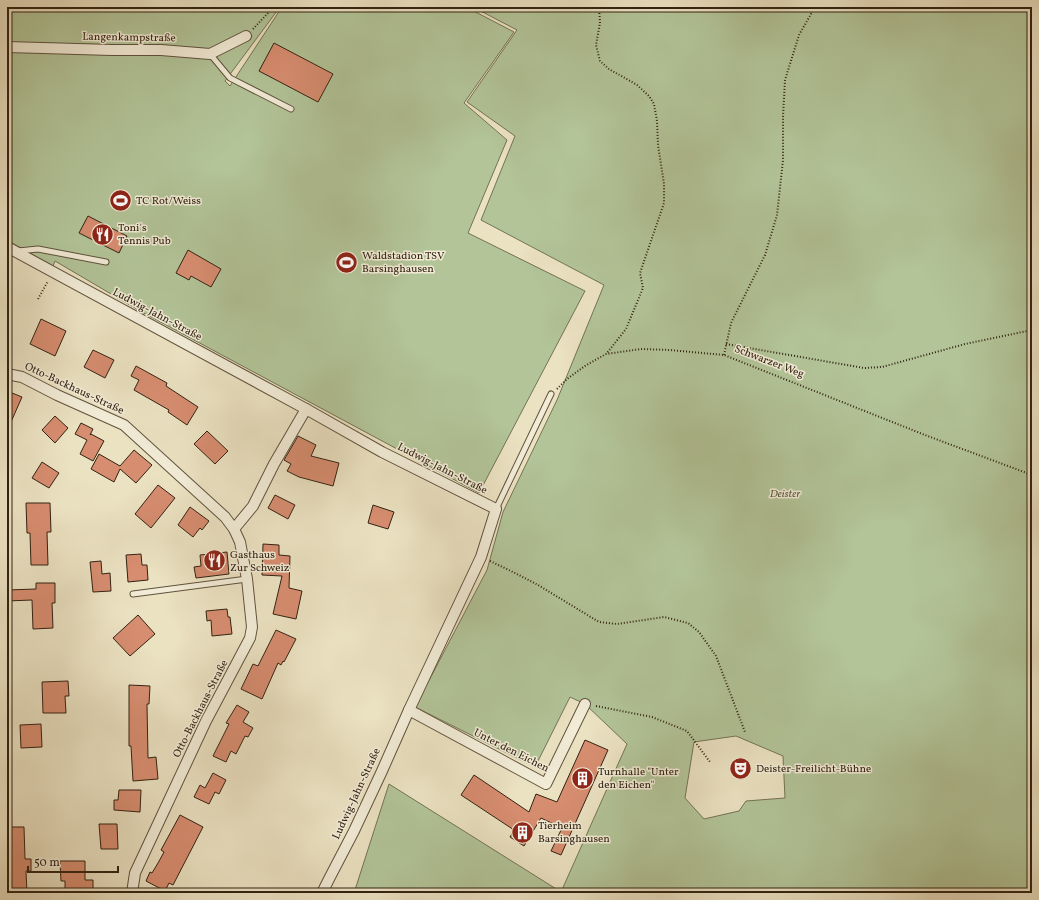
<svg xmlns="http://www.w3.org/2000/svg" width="1039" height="900" viewBox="0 0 1039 900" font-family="Vollkorn,serif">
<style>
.green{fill:#b2c498;stroke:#727355;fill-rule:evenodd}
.building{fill:#d78d70;stroke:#322212}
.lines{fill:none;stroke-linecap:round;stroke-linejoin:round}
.lane-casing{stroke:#60523e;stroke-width:7}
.street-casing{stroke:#60523e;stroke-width:12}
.path{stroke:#322212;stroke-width:2;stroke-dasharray:1 2;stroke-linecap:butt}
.lane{stroke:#f2ecd7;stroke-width:5}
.street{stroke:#f2ecd7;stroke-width:10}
.labels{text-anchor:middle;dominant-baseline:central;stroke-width:3;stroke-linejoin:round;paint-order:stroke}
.street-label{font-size:11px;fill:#322212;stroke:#f2ecd7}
.poi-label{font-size:11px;fill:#322212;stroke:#f2ecd7;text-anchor:start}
.park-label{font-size:11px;font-style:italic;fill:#58533a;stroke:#f2ecd7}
</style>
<rect width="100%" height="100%" fill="#ebe2c2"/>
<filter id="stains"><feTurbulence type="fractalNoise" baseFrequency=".005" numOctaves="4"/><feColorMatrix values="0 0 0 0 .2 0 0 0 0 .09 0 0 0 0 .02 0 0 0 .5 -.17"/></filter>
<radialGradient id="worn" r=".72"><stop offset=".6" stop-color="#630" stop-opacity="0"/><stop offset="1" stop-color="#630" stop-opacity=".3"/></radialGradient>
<!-- green -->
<g class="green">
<polygon points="7,7 280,7 225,81 230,86 282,7 466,7 514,32 464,103 507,140 468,233 585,291 479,493 140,311 55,261 53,266 7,240"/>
<path d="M473,7H1032V893H354L389,784L561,892L627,744L585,704L570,697L535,767L415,707L487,570L503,512L557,400L604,285L481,220L515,136L467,102L517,30ZM736,736L783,756L785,798L746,801L739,811L704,819L685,798L694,742Z"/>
</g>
<!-- building -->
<g class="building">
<polygon points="274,43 333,74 318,102 259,71"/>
<polygon points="88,216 127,236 119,253 79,233"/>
<polygon points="188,250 221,269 211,287 191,276 189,280 176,273"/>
<polygon points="41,319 66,331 55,356 30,344"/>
<polygon points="93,350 114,360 105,378 84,367"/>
<polygon points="136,366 167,383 166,386 198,407 187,425 168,412 169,410 134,390 139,380 131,376"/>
<polygon points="7,391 22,397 7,431"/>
<polygon points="55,416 68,428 55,443 42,430"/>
<polygon points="81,423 93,429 90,435 91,434 104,441 93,461 80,454 87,440 75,434"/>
<polygon points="207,431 228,451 215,464 194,444"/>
<polygon points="298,436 316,445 311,456 339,463 333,486 299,477 287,471 291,464 284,460"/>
<polygon points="134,450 152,465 136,483 120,469 114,482 91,469 99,454 120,466"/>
<polygon points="42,462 59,473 49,488 32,478"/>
<polygon points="158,485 175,498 151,528 135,514"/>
<polygon points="275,495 295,505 288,519 268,508"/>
<polygon points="26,503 50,503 51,532 47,532 48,565 31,565 30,533 27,533"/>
<polygon points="373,505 394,512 388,529 368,523"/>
<polygon points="190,507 209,521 202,530 200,528 193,537 178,525"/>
<polygon points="263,544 279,545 279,555 290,556 289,588 302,591 296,619 273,614 282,576 262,575"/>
<polygon points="227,552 229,574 196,578 194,567 201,566 200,555"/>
<polygon points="141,554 142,565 147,565 148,580 128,582 126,555"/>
<polygon points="101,561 102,574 110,573 111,591 93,592 90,562"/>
<polygon points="36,583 55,583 55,603 52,603 53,628 33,629 32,600 7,601 7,590 36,589"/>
<polygon points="227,609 228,617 230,617 232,634 212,636 211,620 207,621 206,611"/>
<polygon points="138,615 155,634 130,656 113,638"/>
<polygon points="276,630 296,639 284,662 283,661 281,665 278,663 262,699 241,689 253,664 258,666"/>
<polygon points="68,681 69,696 65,696 66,713 43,713 42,682"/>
<polygon points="129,685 150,686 149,704 147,704 148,758 156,757 158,779 133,781 131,746 129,746"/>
<polygon points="237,705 249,712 243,722 253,728 248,737 245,736 236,754 231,751 226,762 213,756 229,724 226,723"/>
<polygon points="41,724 42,747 21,748 20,725"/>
<polygon points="585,740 608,750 561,855 551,851 562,828 541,818 524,846 510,837 514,830 461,795 474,775 529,812 536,794 557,802"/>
<polygon points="213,773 226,780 219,794 215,792 209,804 194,797 200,785 205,788"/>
<polygon points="119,790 141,790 140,812 114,810 114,800 118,800"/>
<polygon points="180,815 203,827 173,885 169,883 165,891 146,881 150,872 152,873 158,863 164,852 161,850"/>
<polygon points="99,824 117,824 118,849 101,849"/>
<polygon points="7,827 24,827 25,859 31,859 31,871 26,871 27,893 9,893 9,848 7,848"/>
<polygon points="60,861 85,861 85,880 93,880 93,892 65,893 65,881 61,881"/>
</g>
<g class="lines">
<defs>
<g id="lane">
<polyline points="210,54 230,78 291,109"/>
<polyline points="18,251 38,249 106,262"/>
<polyline points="496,509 551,394"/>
<polyline points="133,594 247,579"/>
</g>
<g id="street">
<polyline points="7,47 112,50 161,50 210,54 246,36"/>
<polyline points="7,247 306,409 382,452 496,509 481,557 409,710 382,771 354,831 330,877 322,893"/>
<polyline points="7,374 22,377 57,395 124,425 225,517 234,529 240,542 247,579 252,627 250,638 206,721 135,873 132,893"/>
<polyline points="234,529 253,506 274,464 306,409"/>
<polyline points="409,710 546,784 585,704"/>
</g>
</defs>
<!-- lane casing -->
<use href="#lane" class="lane-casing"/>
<!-- street casing -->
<use href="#street" class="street-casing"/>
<!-- path -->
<g class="path">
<polyline points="599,7 600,23 596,45 600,61 609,69 637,85 649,96 654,104 657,121 658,145 664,184 664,203 640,273 643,288 626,329 607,353"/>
<polyline points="253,29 269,12 271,7"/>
<polyline points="38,299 48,281"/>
<polyline points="726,344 864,368 882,367 965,344 1032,330"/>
<polyline points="724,355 731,323 765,255 777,215 783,160 783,117 785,80 799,35 815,7"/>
<polyline points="557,389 567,379 585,366 606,354 641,349 670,350 724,355 925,435 1032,475"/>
<polyline points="490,561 511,571 538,585 599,622 617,624 664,617 688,623 699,632 716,656 745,732"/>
<polyline points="596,706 652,717 687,731 710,762"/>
</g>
<!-- lane -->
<use href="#lane" class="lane"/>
<!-- street -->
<use href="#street" class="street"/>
</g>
<!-- icons -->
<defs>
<symbol id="stadium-disc" viewBox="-11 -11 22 22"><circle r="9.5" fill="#8f2418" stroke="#f2ecd7"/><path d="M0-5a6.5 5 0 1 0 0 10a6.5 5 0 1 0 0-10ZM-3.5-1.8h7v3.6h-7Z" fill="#fff"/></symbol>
<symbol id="restaurant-disc" viewBox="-11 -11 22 22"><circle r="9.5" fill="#8f2418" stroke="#f2ecd7"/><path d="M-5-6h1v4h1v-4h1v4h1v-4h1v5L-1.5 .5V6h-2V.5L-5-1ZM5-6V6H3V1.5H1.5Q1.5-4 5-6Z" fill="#fff"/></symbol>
<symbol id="theatre-disc" viewBox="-11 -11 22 22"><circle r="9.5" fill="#8f2418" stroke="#f2ecd7"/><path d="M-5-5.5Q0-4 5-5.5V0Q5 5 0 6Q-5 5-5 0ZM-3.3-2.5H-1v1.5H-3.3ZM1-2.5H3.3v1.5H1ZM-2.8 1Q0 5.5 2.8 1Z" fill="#fff"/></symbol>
<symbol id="building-disc" viewBox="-11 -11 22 22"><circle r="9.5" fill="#8f2418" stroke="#f2ecd7"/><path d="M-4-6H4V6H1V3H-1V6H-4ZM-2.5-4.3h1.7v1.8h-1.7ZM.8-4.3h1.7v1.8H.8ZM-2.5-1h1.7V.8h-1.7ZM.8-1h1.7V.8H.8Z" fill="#fff"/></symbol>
</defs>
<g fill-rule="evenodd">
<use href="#stadium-disc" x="108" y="188" width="25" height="25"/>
<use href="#restaurant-disc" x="90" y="222" width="25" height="25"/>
<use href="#stadium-disc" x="334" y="250" width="25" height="25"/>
<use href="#restaurant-disc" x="202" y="548" width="25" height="25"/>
<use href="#theatre-disc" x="728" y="756" width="25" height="25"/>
<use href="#building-disc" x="570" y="766" width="25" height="25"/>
<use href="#building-disc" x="510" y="820" width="25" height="25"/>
</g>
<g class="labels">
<!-- street labels -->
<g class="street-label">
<text transform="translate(129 38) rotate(1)">Langenkampstraße</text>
<text transform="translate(157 315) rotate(28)">Ludwig-Jahn-Straße</text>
<text transform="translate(769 362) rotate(21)">Schwarzer Weg</text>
<text transform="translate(74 389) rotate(25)">Otto-Backhaus-Straße</text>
<text transform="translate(442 469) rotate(27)">Ludwig-Jahn-Straße</text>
<text transform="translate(201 709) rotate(-63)">Otto-Backhaus-Straße</text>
<text transform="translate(511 751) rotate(27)">Unter den Eichen</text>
<text transform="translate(357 794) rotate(-65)">Ludwig-Jahn-Straße</text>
</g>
<!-- poi labels -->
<g class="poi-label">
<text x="136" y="201">TC Rot/Weiss</text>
<text x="118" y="228">Toni's<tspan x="118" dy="13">Tennis Pub</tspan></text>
<text x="362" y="256">Waldstadion TSV<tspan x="362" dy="13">Barsinghausen</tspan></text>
<text x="230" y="555">Gasthaus<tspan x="230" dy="13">Zur Schweiz</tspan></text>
<text x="756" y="769">Deister-Freilicht-Bühne</text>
<text x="598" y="772">Turnhalle "Unter<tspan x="598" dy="13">den Eichen"</tspan></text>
<text x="538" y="826">Tierheim<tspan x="538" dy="13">Barsinghausen</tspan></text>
</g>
<!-- park labels -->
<g class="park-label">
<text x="785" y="494">Deister</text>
</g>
</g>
<!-- margin -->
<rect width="1039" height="900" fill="none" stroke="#ebe2c2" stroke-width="24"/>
<rect x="8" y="8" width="1023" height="884" fill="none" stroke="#322212" stroke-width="2"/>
<rect x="12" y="12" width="1015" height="876" fill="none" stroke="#322212"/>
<!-- scale -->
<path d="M28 866v6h90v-6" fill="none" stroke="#322212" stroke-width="2"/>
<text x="34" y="866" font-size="12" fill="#322212" stroke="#f2ecd7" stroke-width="3" paint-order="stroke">50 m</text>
<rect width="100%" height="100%" filter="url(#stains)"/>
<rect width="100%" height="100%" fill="url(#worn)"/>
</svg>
